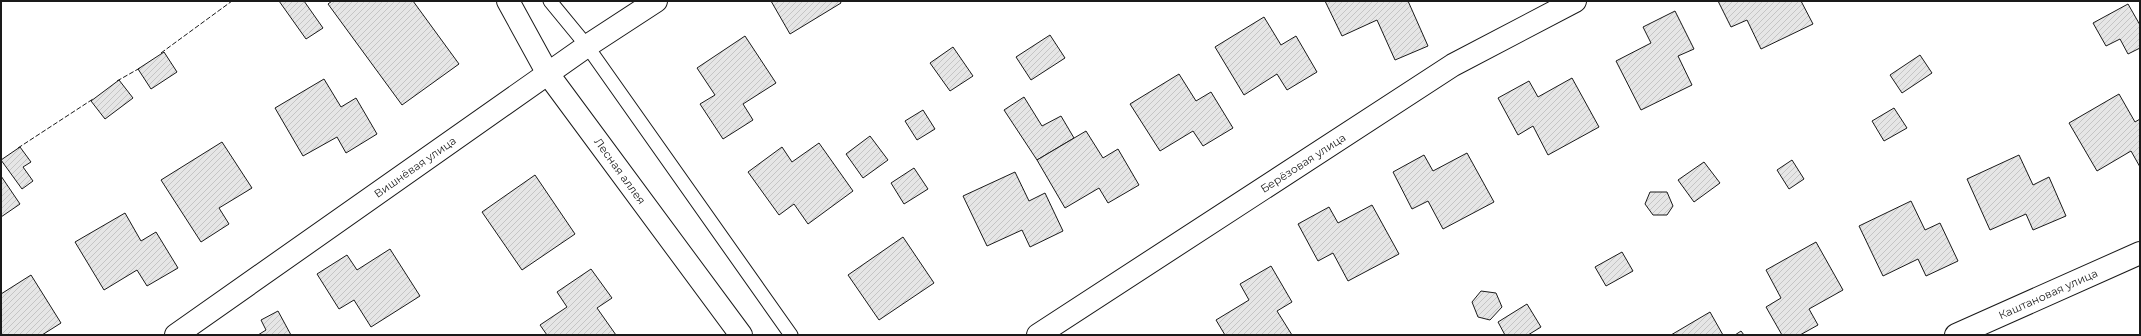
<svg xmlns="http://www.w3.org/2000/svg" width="2141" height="336" viewBox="0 0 2141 336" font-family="Montserrat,sans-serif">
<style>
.building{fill:url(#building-hatch);stroke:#1a1a1a}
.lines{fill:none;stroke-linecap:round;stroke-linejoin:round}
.service-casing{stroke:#1a1a1a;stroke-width:15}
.minor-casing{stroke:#1a1a1a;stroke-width:24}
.service{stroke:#fff;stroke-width:13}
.minor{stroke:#fff;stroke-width:22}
.fence{stroke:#1a1a1a;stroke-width:1;stroke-dasharray:5 2;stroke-linecap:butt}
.labels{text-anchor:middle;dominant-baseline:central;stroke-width:3;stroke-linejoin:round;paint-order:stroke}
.street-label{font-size:11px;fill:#1a1a1a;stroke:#fff}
</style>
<defs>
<pattern id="building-hatch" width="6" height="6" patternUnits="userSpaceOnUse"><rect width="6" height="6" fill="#e6e6e6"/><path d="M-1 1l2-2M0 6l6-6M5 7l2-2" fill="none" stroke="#c5c5c5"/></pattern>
</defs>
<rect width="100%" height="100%" fill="#fff"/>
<!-- building -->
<g class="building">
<polygon points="279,1 304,1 323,28 306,39"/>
<polygon points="332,1 413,1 459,64 402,105 328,4"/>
<polygon points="771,1 840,1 841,3 790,34"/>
<polygon points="1325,1 1408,1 1428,46 1395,60 1377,20 1342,36"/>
<polygon points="1718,1 1801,1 1813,24 1761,49 1747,20 1731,27"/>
<polygon points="2128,4 2140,25 2140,48 2128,54 2120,39 2106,46 2093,23"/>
<polygon points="1675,11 1694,49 1678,56 1692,85 1641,110 1616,61 1651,43 1643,27"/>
<polygon points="1264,17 1281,45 1296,36 1317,72 1287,90 1277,74 1244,95 1215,47"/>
<polygon points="1050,35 1065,58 1031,80 1016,57"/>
<polygon points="745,36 776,83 743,104 753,120 723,139 700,104 715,95 697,68"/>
<polygon points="953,47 973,76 950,91 930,63"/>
<polygon points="164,52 177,72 151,89 138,69"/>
<polygon points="1920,55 1932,73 1902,93 1890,75"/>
<polygon points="1179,74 1196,101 1211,92 1233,128 1203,146 1193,131 1160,151 1130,104"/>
<polygon points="1572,78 1599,127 1548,155 1533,126 1518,135 1498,98 1529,81 1538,97"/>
<polygon points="324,79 341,107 356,98 377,134 346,153 337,137 303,156 275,108"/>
<polygon points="119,80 133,98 105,119 91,101"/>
<polygon points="2119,94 2135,122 2140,119 2140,167 2131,151 2097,171 2069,123"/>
<polygon points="1024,97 1042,126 1061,116 1074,138 1037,160 1004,110"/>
<polygon points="1894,108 1907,128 1884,141 1872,121"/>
<polygon points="923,110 935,129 917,140 905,121"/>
<polygon points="1086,131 1103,158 1118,149 1139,185 1108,203 1099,188 1065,208 1037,160"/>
<polygon points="870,136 888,160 863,178 846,154"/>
<polygon points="222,142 252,188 219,208 229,224 201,242 161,180"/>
<polygon points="819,143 853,191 808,224 794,204 779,215 748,172 782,147 792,162"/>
<polygon points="20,147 31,162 23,167 33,181 22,189 1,160"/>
<polygon points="1467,153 1494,202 1443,229 1428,201 1412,209 1393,172 1424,155 1433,171"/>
<polygon points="2019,155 2033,185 2049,177 2066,216 2033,230 2026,214 1990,230 1967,179"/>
<polygon points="1792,160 1804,179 1789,189 1777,170"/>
<polygon points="1704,162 1720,183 1694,202 1678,180"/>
<polygon points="914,168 928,189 904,204 891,183"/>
<polygon points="1015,172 1029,201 1045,193 1063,231 1030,247 1022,230 987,246 963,196"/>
<polygon points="535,175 575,234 522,270 482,212"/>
<polygon points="1,176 20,204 1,217"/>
<polygon points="1650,192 1667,192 1673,206 1667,215 1653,215 1645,204"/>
<polygon points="1911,201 1925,230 1940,223 1958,261 1926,276 1918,259 1883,276 1859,226"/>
<polygon points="1372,205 1399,254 1348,281 1333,253 1318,261 1298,224 1329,207 1338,223"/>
<polygon points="125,213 141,241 156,232 178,268 147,286 137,270 104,290 75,242"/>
<polygon points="903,237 934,283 879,320 848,275"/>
<polygon points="1816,242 1843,290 1809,309 1818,325 1800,335 1782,335 1766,307 1781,298 1766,270"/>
<polygon points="390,249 420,296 371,327 354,300 339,309 317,274 347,255 357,270"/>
<polygon points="1622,252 1633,271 1606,286 1595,267"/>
<polygon points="1271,266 1292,302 1277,311 1292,335 1225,335 1216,320 1249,300 1240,284"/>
<polygon points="591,269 612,298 597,308 616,335 547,335 540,325 567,307 557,292"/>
<polygon points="31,275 61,323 42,335 1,335 1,294"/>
<polygon points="1481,291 1496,293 1502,307 1490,320 1478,317 1472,302"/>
<polygon points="1527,304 1541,327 1528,335 1505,335 1498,322"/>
<polygon points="278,311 291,335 258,335 266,330 261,320"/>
<polygon points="1710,312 1723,335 1671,335"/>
<polygon points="1741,331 1744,335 1735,335"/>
</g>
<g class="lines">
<defs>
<polyline id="service" points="550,1 587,46 791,335"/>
<g id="minor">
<polyline points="508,1 548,74 741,335"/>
<polyline points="176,335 587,46 656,1"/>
<polyline points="1038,335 1453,65 1575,1"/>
<polyline points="1956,335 2140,253"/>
</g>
</defs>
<!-- service casing -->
<use href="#service" class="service-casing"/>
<!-- minor casing -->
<use href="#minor" class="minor-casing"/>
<!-- service -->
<use href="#service" class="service"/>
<!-- minor -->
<use href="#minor" class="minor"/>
<!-- fence -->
<g class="fence">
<polyline points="161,53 232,1"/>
<polyline points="117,81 140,68"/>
<polyline points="18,148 93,99"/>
</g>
</g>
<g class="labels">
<!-- street labels -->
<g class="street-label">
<text transform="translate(1303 163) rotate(-33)">Берёзовая улица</text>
<text transform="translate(415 167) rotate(-35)">Вишнёвая улица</text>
<text transform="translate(620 171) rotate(54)">Лесная аллея</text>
<text transform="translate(2048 294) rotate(-24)">Каштановая улица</text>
</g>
</g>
<!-- border -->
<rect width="2141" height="336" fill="none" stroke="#1a1a1a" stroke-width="4"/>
</svg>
